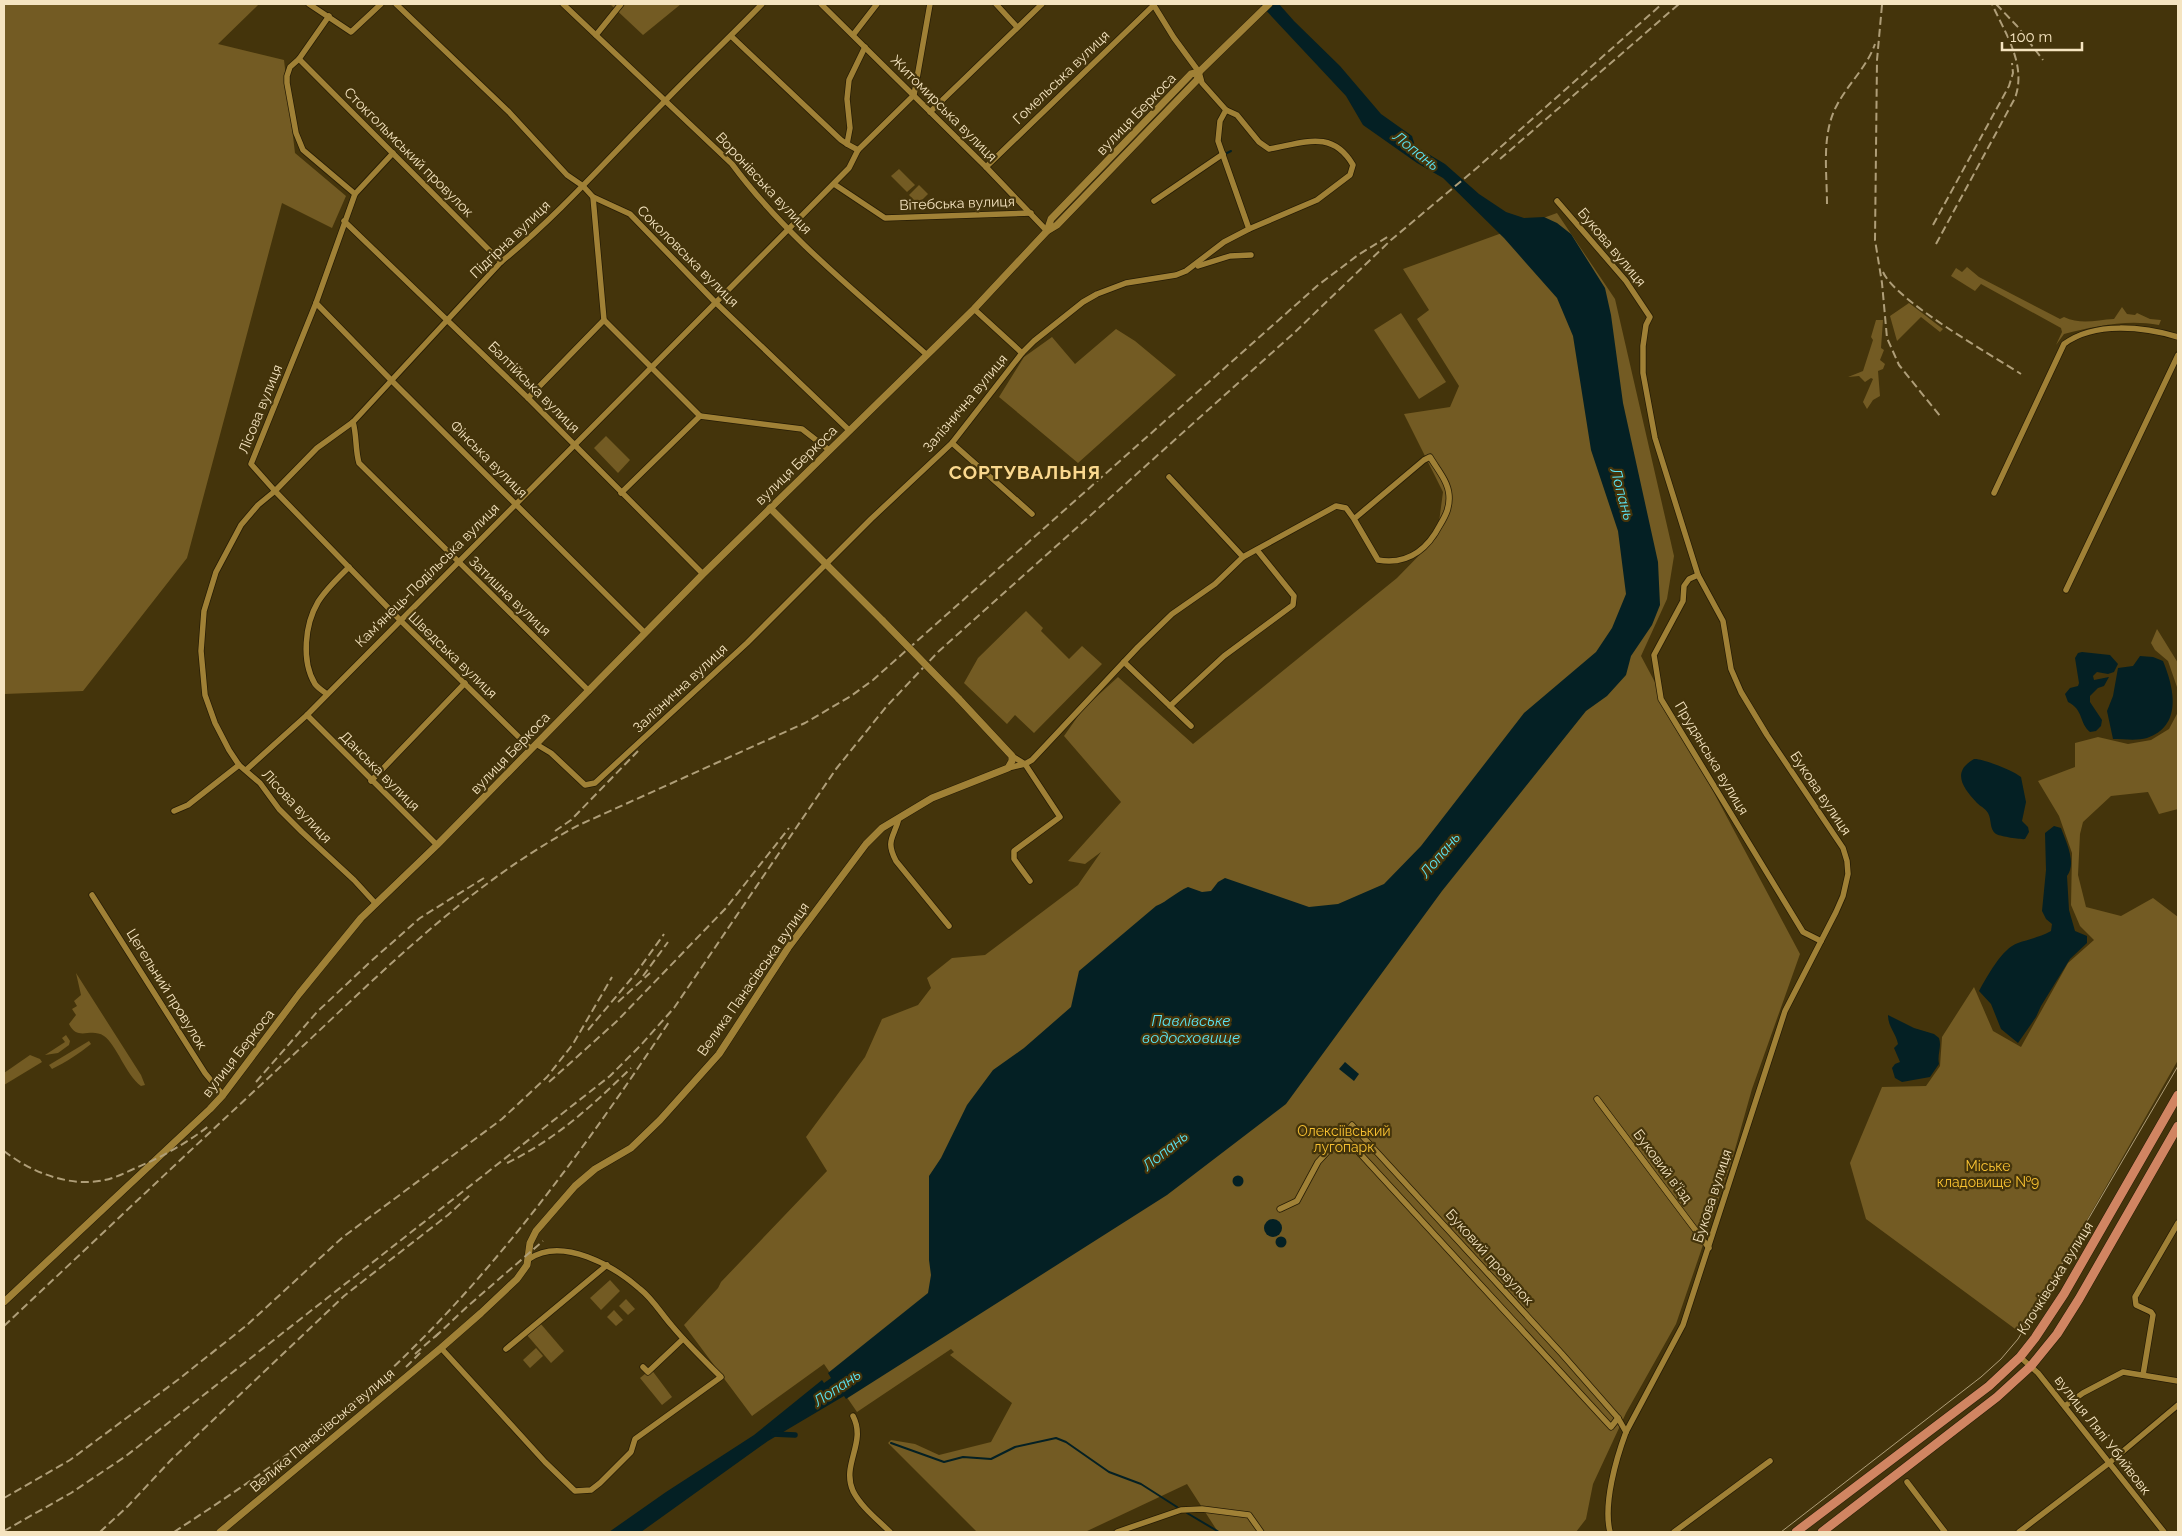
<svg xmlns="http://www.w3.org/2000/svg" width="2182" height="1536" viewBox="0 0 2182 1536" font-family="Raleway,sans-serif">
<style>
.green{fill:#735b23}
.water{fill:#042024}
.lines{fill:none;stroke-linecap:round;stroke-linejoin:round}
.stream{stroke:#042024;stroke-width:2}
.canal{stroke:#042024;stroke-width:5.5}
.minor-casing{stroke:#261c05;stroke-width:7}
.tertiary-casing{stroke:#261c05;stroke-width:8}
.primary-casing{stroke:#261c05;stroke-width:10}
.minor{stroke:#a08136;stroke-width:5.5}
.tertiary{stroke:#a08136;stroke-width:7}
.primary{stroke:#d18562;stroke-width:9}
.tram{stroke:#af9e78;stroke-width:1}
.rail{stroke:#af9e78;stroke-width:2;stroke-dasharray:8 4;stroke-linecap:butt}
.tertiary-bridge-casing{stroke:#261c05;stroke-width:8;stroke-linecap:butt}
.tertiary-bridge{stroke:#a08136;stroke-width:7}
.labels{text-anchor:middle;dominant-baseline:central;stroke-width:4.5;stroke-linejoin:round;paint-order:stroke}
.street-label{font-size:14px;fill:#f5e4c0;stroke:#44340b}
.park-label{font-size:14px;fill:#f9c232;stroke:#44340b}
.water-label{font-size:15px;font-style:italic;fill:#5be5f5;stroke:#44340b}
.district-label{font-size:19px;font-weight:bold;letter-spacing:1px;fill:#fad88e;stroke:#44340b}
</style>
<rect width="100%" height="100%" fill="#44340b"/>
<!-- green -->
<g class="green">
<polygon points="4,4 259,4 218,44 284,60 295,153 346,196 332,228 282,203 187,558 83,691 4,694"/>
<polygon points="610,4 681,4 643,35"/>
<polygon points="899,169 915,185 907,192 891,176"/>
<polygon points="919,185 928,194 918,204 909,195"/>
<polygon points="1557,213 1615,299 1674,556 1667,599 1641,656 1800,954 1752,1089 1732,1160 1676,1324 1626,1413 1593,1484 1586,1519 1576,1532 1218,1532 1187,1484 1085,1532 977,1532 888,1443 891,1440 915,1444 939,1455 991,1442 1012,1403 950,1355 954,1352 951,1349 857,1412 824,1364 752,1416 684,1325 718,1288 721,1282 827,1171 806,1137 865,1057 882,1019 918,1005 931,988 927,978 952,958 985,955 1078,885 1101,852 1085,864 1068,861 1121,802 1064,736 1083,709 1118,677 1193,744 1397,578 1437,537 1443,492 1404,414 1450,407 1459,386 1417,319 1429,310 1403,269"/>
<path d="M1967,267L1979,277L2060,319L2064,317C2081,325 2096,320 2114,319L2122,307L2127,314L2135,315L2137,313L2150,319L2161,320L2159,325C2127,319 2096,326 2064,334L2056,345L2062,332L2061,328L1981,284L1975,291L1951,276L1956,268L1962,272Z"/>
<polygon points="1909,303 1943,329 1940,332 1921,317 1897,341 1890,316"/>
<polygon points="1401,313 1446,382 1419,399 1374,330"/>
<polygon points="1876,320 1883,320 1881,348 1884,350 1880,360 1885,364 1883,369 1878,371 1880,396 1873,400 1867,409 1863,402 1873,379 1871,378 1865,382 1859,376 1848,377 1863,371 1873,340 1871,337"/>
<polygon points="1116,329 1135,341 1176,375 1078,463 999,397 1024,357 1052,337 1075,364"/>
<polygon points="606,436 630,460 618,473 594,448"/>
<polygon points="1026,611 1043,628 1041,631 1069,659 1082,646 1102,664 1034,733 1015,715 1007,724 964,683 978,658"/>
<polygon points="2157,629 2178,663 2178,690 2168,661 2155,650 2151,643"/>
<polygon points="2178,712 2178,809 2159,814 2148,792 2111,796 2083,822 2080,834 2078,875 2086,907 2121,916 2153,898 2178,917 2178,1060 2022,1334 1866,1219 1850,1163 1882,1087 1926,1086 1940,1066 1942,1037 1974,987 1993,1031 2021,1047 2068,963 2094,940 2080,926 2071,905 2072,853 2059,816 2038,781 2075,767 2075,743 2098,737 2128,744 2151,740 2169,729"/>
<path d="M76,973L141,1075L145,1085L141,1086C126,1075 116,1044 104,1036C90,1027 78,1042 69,1024L76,1015L72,1009L77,1006L74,1001L81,995Z"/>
<polygon points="66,1035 70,1041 69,1045 58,1053 45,1055 65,1042 62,1038"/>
<path d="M89,1041L91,1044C80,1053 66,1062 52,1069L49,1065Z"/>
<polygon points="30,1055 40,1059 42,1062 4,1085 4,1073"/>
<polygon points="610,1280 620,1291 601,1310 590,1298"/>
<polygon points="626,1299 635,1309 628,1315 619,1306"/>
<polygon points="614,1310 623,1320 616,1326 607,1317"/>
<polygon points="540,1323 564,1351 551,1363 527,1335"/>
<polygon points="536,1348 543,1356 530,1368 523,1360"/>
<polygon points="651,1369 672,1397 662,1405 640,1378"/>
</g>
<!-- water -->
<g class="water">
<path d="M1260,4H1279L1294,21L1340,66L1381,114L1412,136L1415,146L1445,164L1479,194L1506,212L1524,218L1544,217L1557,223L1571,234L1605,288L1611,315L1623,403L1658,562L1660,605L1652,625L1631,656L1626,675L1607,696L1586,711L1442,891L1286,1104L1167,1195L846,1399L844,1396L768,1441L641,1532H609L666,1492L754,1435L822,1380L824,1383L831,1378L828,1373L928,1293L931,1275L929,1260V1176L941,1158L967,1105L993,1070L1024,1048L1071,1007L1079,971L1156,906C1168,901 1176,892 1188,887L1202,892L1211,891L1218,882L1225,878L1309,907L1338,904L1384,884L1421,846L1524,713L1596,652L1612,628L1626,594L1618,531L1591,450L1573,336L1557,298L1504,238L1443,178L1417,163L1363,125L1346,96Z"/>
<path d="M2082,652L2110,655L2118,664L2114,672L2108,674L2097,672L2093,676L2094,680L2109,677L2104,686L2098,688L2090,696V702L2102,720L2101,726L2096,731L2090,732C2079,723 2084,710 2068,702L2065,694L2070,688L2078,686L2079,683L2075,658L2078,653Z"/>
<path d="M2140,656L2153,657L2163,661C2175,690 2182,726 2147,738C2137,741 2123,739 2113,739L2107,711L2113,696L2118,668L2133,666Z"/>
<path d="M1974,759C1982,758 2014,771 2021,777L2026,802L2022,821L2028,827L2029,832L2025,839C2022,840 1999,836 1996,834C1989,829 1992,820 1988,813C1985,808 1980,806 1977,803C1963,788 1951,772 1974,759Z"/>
<path d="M2054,826L2061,828C2066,842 2077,863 2067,876L2069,910L2075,931L2087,936V943L2070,959L2041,1006L2036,1017L2018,1043L2001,1029L1991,1004L1979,991C1987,977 2002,948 2018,943C2030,939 2040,937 2051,931L2052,924L2046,919L2042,911L2046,870L2045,833Z"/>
<path d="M1888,1015L1914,1028L1934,1034L1939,1038C1942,1047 1937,1054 1939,1064L1930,1077L1902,1082L1895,1078L1892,1068L1895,1064L1900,1062L1894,1048L1898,1044C1896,1033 1888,1027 1888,1015Z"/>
<polygon points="1345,1062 1359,1074 1354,1081 1339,1069"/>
<circle cx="1238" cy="1181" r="5.5"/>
<circle cx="1273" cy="1228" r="9"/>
<circle cx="1281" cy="1242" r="5.5"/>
</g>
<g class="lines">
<!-- stream -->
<g class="stream">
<polyline points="1225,154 1231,151"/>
<polyline points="891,1443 944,1462 963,1457 991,1459 1015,1447 1056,1438 1066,1442 1109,1472 1141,1484 1177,1507"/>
<polyline points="1187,1513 1219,1532"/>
</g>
<!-- canal -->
<polyline class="canal" points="773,1434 795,1435"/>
<defs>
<g id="minor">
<polyline points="309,4 351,32 381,4"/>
<polyline points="396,4 509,112 567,175 583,186 593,197 630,214 715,302 849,430"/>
<path d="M563,4L732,164C785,236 860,295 927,355"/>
<polyline points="821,4 986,167 1047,231"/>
<polyline points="996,4 1017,27"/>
<polyline points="329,16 299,59 290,67 287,76 287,83 296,133 303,150 355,194"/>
<polyline points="596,35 621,4"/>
<polyline points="853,35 877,4"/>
<polyline points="731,36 841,140 847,144"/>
<polyline points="299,59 501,262"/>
<polyline points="1226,110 1220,121 1218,141 1249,229"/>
<polyline points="930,112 1042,4"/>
<polyline points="858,150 914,95 930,4"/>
<polyline points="986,167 1154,5"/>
<polyline points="834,184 885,218 1031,213"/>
<polyline points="593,197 604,320"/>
<polyline points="1154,201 1223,154"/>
<path d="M1557,201L1626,281L1650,317L1646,325L1643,346V373L1655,438L1698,575L1723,621L1731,669L1741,692L1767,735L1843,848L1847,861L1848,874L1843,896L1836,912L1785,1011L1683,1325L1626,1432C1616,1459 1603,1504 1610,1532"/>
<polyline points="344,221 528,398 703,574"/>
<polyline points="1198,266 1230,256 1251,255"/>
<polyline points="316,303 391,380 645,633"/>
<polyline points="974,309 1022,353"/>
<polyline points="528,398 604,320 700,416 621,493"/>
<polyline points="700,416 802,429 829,450"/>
<path d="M353,422C357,436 355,449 359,463L589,691"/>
<polyline points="952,443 1032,514"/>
<polyline points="1169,477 1243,557"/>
<path d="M1994,493L2064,344C2095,321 2144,327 2178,337"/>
<polyline points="1698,575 1689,579 1684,586 1683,601 1654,655 1661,699 1803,932 1821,941"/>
<polyline points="2066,590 2178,355"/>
<polyline points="1124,662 1170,706 1224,656 1293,605 1294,596 1257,550"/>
<path d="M327,694C323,691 318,688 315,684C301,661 305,624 318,602C326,589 338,578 349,567"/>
<polyline points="1170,706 1191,726"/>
<polyline points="307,715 437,845"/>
<path d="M536,744L551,753L585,785L595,783L747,643L871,519L952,443L1022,353L1034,341L1083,302L1097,294L1126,283L1176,275L1186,271L1224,242L1249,229L1317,200L1350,175L1353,165C1332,129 1304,143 1269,149L1259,142L1237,115L1226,110L1202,83L1199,72L1174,38L1153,4"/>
<path d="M531,749L400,620L275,491L317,448L353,422L501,262C561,213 611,155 665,101C697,68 730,37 762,4"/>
<polyline points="1012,756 1025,764 1060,817 1014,851 1014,859 1030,881"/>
<path d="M1008,768L1025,764L1032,760L1138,647L1172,614L1215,584L1243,557L1336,506L1346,508L1354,519L1424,460L1430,457C1437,469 1448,481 1449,495C1450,507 1446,515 1440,525C1427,550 1407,565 1378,560L1354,519"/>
<polyline points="246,770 307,715 849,168 858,150 847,144 850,128 847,99 849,80 865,47"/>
<polyline points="371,781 465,683"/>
<polyline points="174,811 188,805 239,765"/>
<path d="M899,818C894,838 885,840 896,861L949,926"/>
<polyline points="92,895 205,1073 223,1095"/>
<polyline points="376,904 354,880 302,832 279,809 260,783 239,765 229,750 215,723 205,695 201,651 204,611 216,572 241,525 258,505 275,491 251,464 316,303 355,194 393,153"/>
<polyline points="1597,1099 1709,1248"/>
<polyline points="1343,1135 1611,1427 1618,1418"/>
<polyline points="1280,1209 1297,1201 1318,1162 1352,1125 1562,1354 1618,1418 1626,1432"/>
<path d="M441,1348L545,1462L575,1491L591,1490L600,1483L631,1452L635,1439L721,1377C705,1361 688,1345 673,1327C662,1315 653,1299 640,1289C614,1266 562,1236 529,1259"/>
<polyline points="506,1349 607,1265"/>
<polyline points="2020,1357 2038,1373 2164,1532"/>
<polyline points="643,1367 648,1372 683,1339"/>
<polyline points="2143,1375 2153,1315 2151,1312 2136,1305 2135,1297 2178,1223"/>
<polyline points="2065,1406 2083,1393 2123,1372 2178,1381"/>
<path d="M853,1416C867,1443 841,1464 853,1491C861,1507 878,1520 890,1532"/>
<polyline points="1907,1482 1945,1532"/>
<polyline points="1117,1532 1181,1510 1202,1509 1249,1515 1261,1532"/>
<polyline points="1674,1532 1770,1461"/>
<polyline points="2019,1532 2109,1463 2178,1405"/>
</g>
<g id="tertiary">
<polyline points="1047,231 1051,219 1191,74 1199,72"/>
<polyline points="770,508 883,621"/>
<polyline points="4,1302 210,1109 223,1095 299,994 361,918 437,845 703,574 974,309 1047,231 1057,225 1197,80 1199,72 1269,4"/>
<polyline points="220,1532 441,1348 481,1313 517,1279 527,1265 530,1243 536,1231 575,1186 595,1169 631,1148 660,1120 719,1054 788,948 866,844 882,828 932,798 1008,768 1012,761 1012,756 958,698"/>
</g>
<g id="primary">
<polyline points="1796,1532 1989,1386 2020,1357 2035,1338 2064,1294 2178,1095"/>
<polyline points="1822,1532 1997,1397 2031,1366 2057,1334 2079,1299 2178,1126"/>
</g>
</defs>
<!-- minor casing -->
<use href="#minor" class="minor-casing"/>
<!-- tertiary casing -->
<use href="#tertiary" class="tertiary-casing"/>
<!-- primary casing -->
<use href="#primary" class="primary-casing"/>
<!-- minor -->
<use href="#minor" class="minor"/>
<!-- tertiary -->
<use href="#tertiary" class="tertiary"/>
<!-- primary -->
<use href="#primary" class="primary"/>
<!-- tram -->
<polyline class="tram" points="1781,1532 1981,1377 2001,1359 2018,1339 2178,1066"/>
<!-- rail -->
<g class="rail">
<polyline points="1996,4 2017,26 2043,60"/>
<polyline points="1882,5 1877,60 1875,240 1882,283 1887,338 1899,365 1940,416"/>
<polyline points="1500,159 1679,4"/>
<path d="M1827,204C1827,172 1821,134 1837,105C1848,84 1867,67 1875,44"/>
<polyline points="1933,225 2009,86 2013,73 2012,63"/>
<path d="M1936,244L2015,98C2027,65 2005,33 1992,4"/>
<path d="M1883,272C1896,301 1990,354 2021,374"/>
<polyline points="555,831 571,820 638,751"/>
<polyline points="643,976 668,942"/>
<polyline points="618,1002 650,973"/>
<polyline points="588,1030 636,973 664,934"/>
<polyline points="256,1082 317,1012 369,963 420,918 484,878"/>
<polyline points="549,1082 617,1021 726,908 789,828"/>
<path d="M4,1151C33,1174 78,1191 115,1177C126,1173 137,1167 147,1163C169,1153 191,1140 210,1125"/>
<path d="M507,1163C555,1140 593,1105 631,1068"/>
<path d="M4,1326C104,1232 203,1138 304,1045C390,964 474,881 579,825L805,723L851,696L873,680L1317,286L1358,255L1389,236"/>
<polyline points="435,1337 469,1305 543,1241"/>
<polyline points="415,1354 439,1333"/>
<polyline points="406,1367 421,1352"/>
<polyline points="4,1498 70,1460 179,1379 247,1325 343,1237 502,1119 547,1077 573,1044 612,977"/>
<polyline points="4,1531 71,1493 126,1456 610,1076 640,1046 674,1008 836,769 886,707 938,652 1294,333 1391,240 1478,167 1662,4"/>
<polyline points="100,1532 128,1506 171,1460 344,1296 448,1215 471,1194"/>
<path d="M174,1532C243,1487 312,1440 374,1385C490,1280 583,1151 669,1022"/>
</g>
<defs>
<polyline id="tertiary-bridge" points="883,621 958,698"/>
</defs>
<!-- tertiary-bridge casing -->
<use href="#tertiary-bridge" class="tertiary-bridge-casing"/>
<!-- tertiary-bridge -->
<use href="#tertiary-bridge" class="tertiary-bridge"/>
</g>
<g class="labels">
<!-- street labels -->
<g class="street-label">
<text transform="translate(1061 77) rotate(-44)">Гомельська вулиця</text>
<text transform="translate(944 108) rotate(45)">Житомирська вулиця</text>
<text transform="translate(1136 114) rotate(-46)">вулиця Беркоса</text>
<text transform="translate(409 152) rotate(45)">Стокгольмський провулок</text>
<text transform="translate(764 183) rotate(47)">Воронівська вулиця</text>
<text transform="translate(957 203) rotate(-2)">Вітебська вулиця</text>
<text transform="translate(510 239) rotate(-44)">Підгірна вулиця</text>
<text transform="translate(1612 247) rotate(50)">Букова вулиця</text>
<text transform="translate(688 256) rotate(45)">Соколовська вулиця</text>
<text transform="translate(534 387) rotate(45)">Балтійська вулиця</text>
<text transform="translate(965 403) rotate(-50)">Залізнична вулиця</text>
<text transform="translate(260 409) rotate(-68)">Лісова вулиця</text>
<text transform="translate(489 459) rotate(45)">Фінська вулиця</text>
<text transform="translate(796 465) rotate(-44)">вулиця Беркоса</text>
<text transform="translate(427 575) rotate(-45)">Кам’янець-Подільська вулиця</text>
<text transform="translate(510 596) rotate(44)">Затишна вулиця</text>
<text transform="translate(453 655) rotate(44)">Шведська вулиця</text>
<text transform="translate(680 688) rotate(-43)">Залізнична вулиця</text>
<text transform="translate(510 753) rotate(-46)">вулиця Беркоса</text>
<text transform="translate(1712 758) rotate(59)">Прудянська вулиця</text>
<text transform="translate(380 771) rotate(45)">Данська вулиця</text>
<text transform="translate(1821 793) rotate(56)">Букова вулиця</text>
<text transform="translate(297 806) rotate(47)">Лісова вулиця</text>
<text transform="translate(753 979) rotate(-55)">Велика Панасівська вулиця</text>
<text transform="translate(167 989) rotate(58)">Цегельний провулок</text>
<text transform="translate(238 1053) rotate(-52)">вулиця Беркоса</text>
<text transform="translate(1663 1166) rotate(53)">Буковий в'їзд</text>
<text transform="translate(1712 1196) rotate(-72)">Букова вулиця</text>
<text transform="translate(1490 1257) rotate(48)">Буковий провулок</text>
<text transform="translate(2055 1278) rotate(-58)">Клочківська вулиця</text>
<text transform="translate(322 1430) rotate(-40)">Велика Панасівська вулиця</text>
<text transform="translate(2103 1435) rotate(52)">вулиця Лялі Убийвовк</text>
</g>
<!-- park labels -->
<g class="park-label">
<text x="1344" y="1131">Олексіївський<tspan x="1344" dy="16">лугопарк</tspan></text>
<text x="1988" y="1166">Міське<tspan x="1988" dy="16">кладовище №9</tspan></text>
</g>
<!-- water labels -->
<g class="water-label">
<text transform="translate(1416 151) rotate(38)">Лопань</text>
<text transform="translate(1622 494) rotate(75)">Лопань</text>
<text transform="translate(1440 855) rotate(-50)">Лопань</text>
<text x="1191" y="1021">Павлівське<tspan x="1191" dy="17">водосховище</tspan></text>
<text transform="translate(1165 1151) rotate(-39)">Лопань</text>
<text transform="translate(837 1388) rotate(-34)">Лопань</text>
</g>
<!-- district labels -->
<g class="district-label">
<text x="1025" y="472">СОРТУВАЛЬНЯ</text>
</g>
</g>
<!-- border -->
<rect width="2182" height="1536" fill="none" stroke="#f5e4c0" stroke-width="10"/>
<!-- scale -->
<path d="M2002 42v8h80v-8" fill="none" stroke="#f5e4c0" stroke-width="2.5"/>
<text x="2010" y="42" font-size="15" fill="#f5e4c0" stroke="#44340b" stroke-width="4" paint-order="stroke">100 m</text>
</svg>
